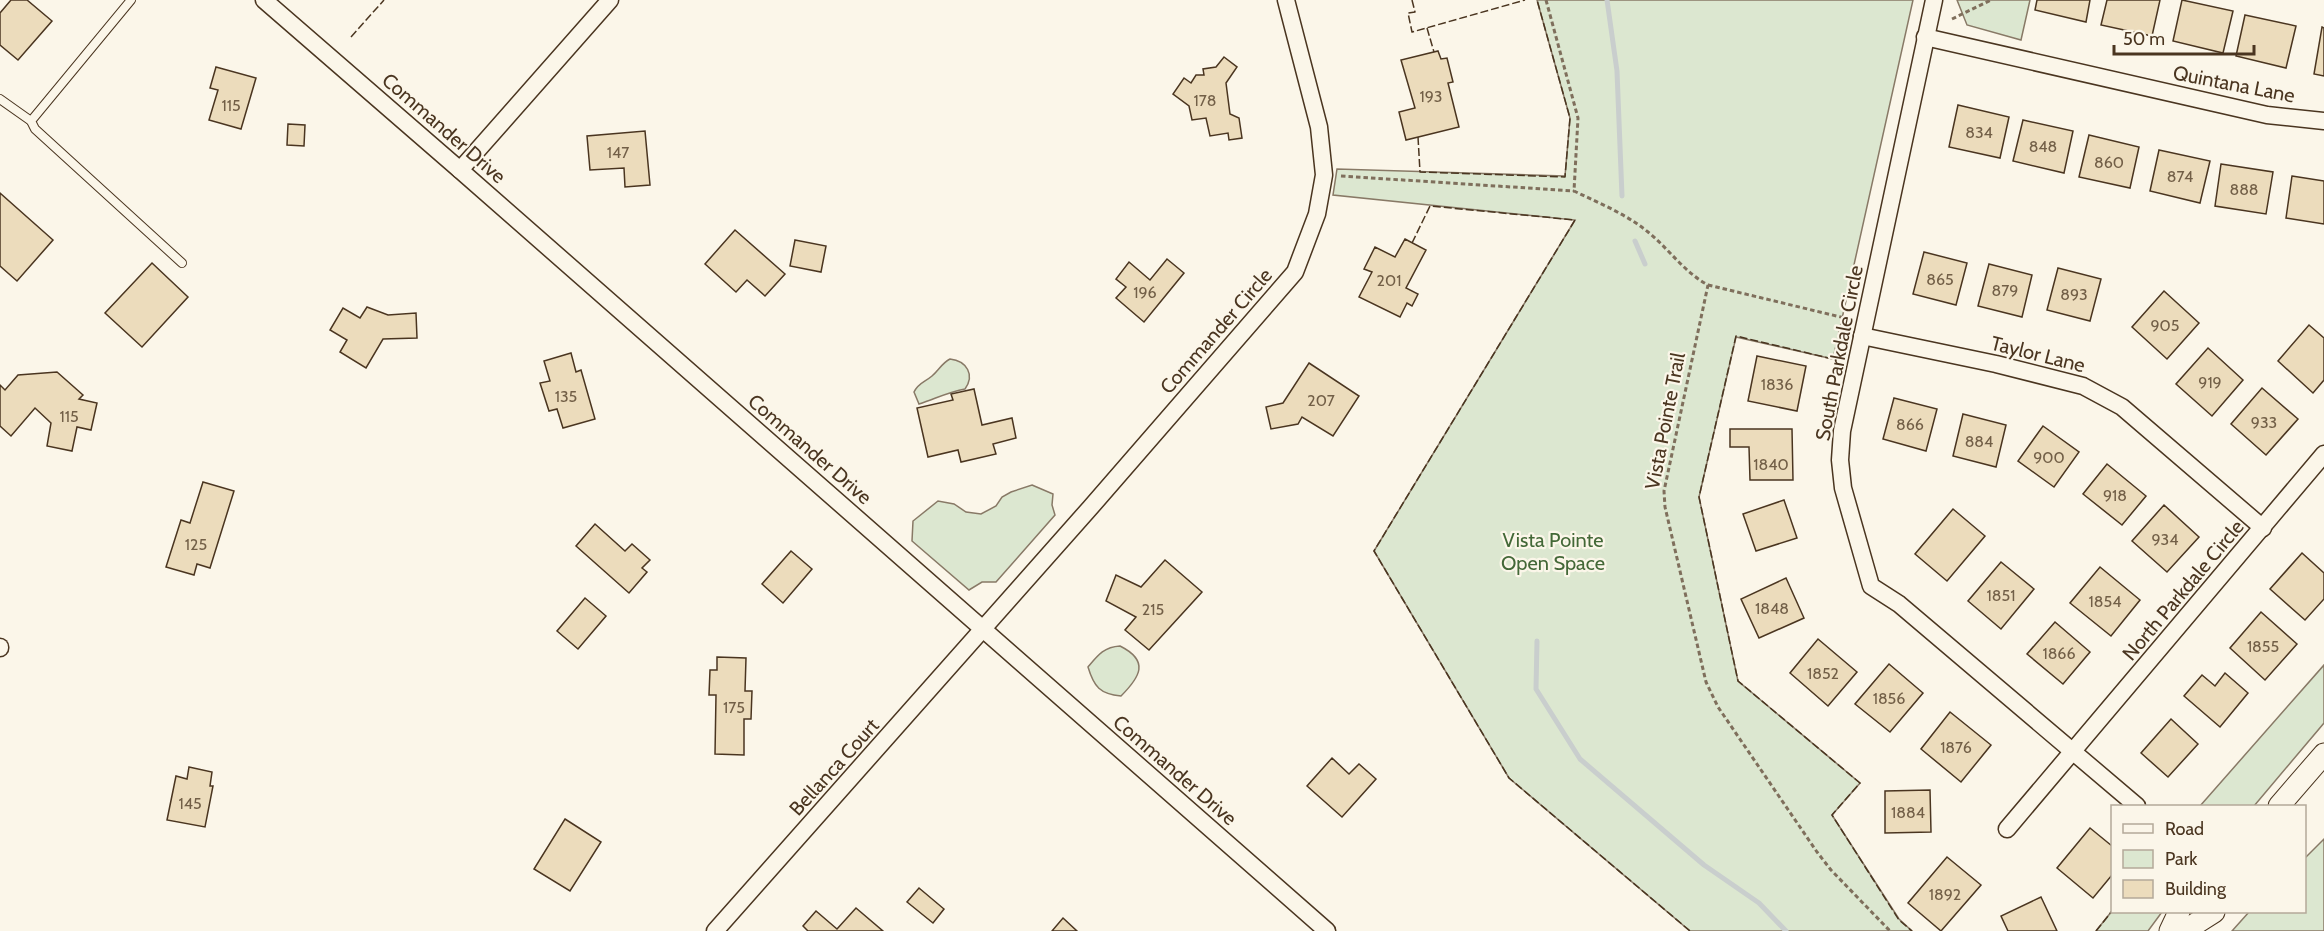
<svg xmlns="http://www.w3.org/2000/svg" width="2324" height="931" viewBox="0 0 2324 931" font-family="Cabin,sans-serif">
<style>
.green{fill:#dce7d0;stroke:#887966;stroke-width:1.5}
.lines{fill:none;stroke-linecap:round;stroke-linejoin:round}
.stream{stroke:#c9cecd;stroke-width:5}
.building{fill:#ecdcbc;stroke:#4a3520;stroke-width:1.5}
.service-casing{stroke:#4a3520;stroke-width:10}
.minor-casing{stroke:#4a3520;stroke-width:19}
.tertiary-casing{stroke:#4a3520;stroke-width:23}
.path{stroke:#7f6f5c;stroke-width:3;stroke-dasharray:4.5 3;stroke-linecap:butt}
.service{stroke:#fbf6e9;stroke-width:8}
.minor{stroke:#fbf6e9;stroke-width:16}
.tertiary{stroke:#fbf6e9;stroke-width:21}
.fence{stroke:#4a3520;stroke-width:1.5;stroke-dasharray:8 3;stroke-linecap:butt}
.labels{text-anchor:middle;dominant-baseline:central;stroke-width:4.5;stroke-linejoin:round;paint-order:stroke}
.number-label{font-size:16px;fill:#725f47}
.street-label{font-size:20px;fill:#4a3520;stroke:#fbf6e9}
.park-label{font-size:20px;fill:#436837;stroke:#fbf6e9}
</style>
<rect width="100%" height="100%" fill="#fbf6e9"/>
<!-- green -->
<g class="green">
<polygon points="1537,0 1913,0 1833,359 1736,337 1699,497 1738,681 1860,783 1832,815 1899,919 1912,931 1690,931 1509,778 1374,551 1575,220 1333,195 1337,169 1565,176 1570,118"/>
<polygon points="1957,0 2030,0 2021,40 1967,25"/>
<path d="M950,359C967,361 975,375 965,389C948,392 935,399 919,404L914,392C918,383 925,382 932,376C939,370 942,363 950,359Z"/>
<polygon points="1032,485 1053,494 1052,505 1055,515 996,582 982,582 969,590 912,541 913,521 938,501 954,504 966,512 981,514 996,506 1002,497 1011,492"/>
<path d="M1120,646C1150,661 1140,677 1121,696C1100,694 1094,687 1088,667C1098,655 1104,647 1120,646Z"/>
<polygon points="2324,665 2324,723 2254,806 2200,806"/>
<polygon points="2324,839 2324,931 2232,931 2249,912 2304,912 2305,858"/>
<polygon points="2112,911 2112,912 2162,912 2148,931 2096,931"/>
</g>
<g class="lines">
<!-- stream -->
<g class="stream">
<polyline points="1607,0 1617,71 1622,196"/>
<polyline points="1635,241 1645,264"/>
<polyline points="1537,641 1536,689 1580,759 1704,865 1759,903 1786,931"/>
</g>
</g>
<!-- building -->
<g class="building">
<polygon points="11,0 27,0 52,21 18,60 0,45 0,13"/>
<polygon points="2037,0 2090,0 2086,22 2035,10"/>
<polygon points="2107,0 2160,0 2152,36 2101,25"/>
<polygon points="2182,0 2233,11 2223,53 2173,41"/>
<polygon points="2245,15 2296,26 2286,68 2236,56"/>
<polygon points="2322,27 2324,28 2324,76 2314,74"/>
<polygon points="1438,51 1441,59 1447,58 1453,82 1448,83 1459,127 1406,140 1399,112 1415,108 1401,60"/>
<polygon points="1224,57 1237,67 1226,83 1230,114 1239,118 1242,138 1229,140 1228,133 1210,136 1206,118 1192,120 1189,106 1173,94 1184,78 1191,83 1196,75 1204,75 1203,69 1216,67"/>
<polygon points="216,67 256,78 241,129 209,120 218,90 210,88"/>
<polygon points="1958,105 2009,117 2000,158 1949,147"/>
<polygon points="2023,120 2073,131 2064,173 2013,161"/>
<polygon points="288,124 305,125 304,146 287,145"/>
<polygon points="645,131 650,185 625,187 624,168 590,170 587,136"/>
<polygon points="2089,135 2139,147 2130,188 2079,177"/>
<polygon points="2159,150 2210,161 2200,203 2150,191"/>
<polygon points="2221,164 2273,172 2266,214 2215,206"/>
<polygon points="2292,176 2324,181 2324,224 2286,218"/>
<polygon points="0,193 53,240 17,281 0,266"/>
<polygon points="735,230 785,274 765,296 747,280 736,292 705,264"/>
<polygon points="1405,239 1426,250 1406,288 1418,294 1412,306 1407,303 1400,317 1359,297 1372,272 1364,269 1375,247 1395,257"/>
<polygon points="795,240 826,246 821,272 790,266"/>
<polygon points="1924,252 1967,263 1956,305 1913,294"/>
<polygon points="1167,259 1184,273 1144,322 1116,298 1126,287 1116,279 1129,262 1150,280"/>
<polygon points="152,263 188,297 142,347 105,313"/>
<polygon points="1989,264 2032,275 2022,317 1978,306"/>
<polygon points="2058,268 2101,279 2090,321 2047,310"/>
<polygon points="2164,291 2199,323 2167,359 2132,327"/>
<polygon points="367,307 388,315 416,313 417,338 383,339 366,368 340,352 347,340 330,330 343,308 360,318"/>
<polygon points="2309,325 2324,338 2324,380 2313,393 2278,361"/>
<polygon points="2208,348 2243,380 2212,416 2176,384"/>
<polygon points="571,353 576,372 581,370 595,419 563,428 557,409 549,411 540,383 550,381 544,361"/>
<polygon points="1757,356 1806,366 1797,411 1748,401"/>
<polygon points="1309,363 1359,396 1333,436 1302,417 1298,424 1271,429 1266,407 1283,403"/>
<polygon points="57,372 83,395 79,399 97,403 91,430 77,427 72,451 47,446 51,423 35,408 11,436 0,426 0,385 5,390 18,375"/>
<polygon points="2262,388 2298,419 2266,455 2231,424"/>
<polygon points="974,389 982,425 1012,418 1016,438 993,444 996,454 961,462 958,450 928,457 917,408 953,400 951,394"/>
<polygon points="1894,398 1937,409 1926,451 1883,439"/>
<polygon points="1963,414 2006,425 1996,467 1953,456"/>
<polygon points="2043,426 2079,452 2054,487 2018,461"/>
<polygon points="1730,429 1792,429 1793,480 1750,480 1749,447 1730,447"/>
<polygon points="2107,464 2146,496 2122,525 2083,494"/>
<polygon points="203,482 234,491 210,568 197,564 194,575 166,567 181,520 190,523"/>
<polygon points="1784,500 1797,538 1756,551 1743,514"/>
<polygon points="2164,505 2199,537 2167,572 2132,541"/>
<polygon points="1953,509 1985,536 1947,581 1915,554"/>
<polygon points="595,524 625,551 632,544 650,560 642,568 647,572 629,593 576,546"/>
<polygon points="791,551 812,569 783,603 762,584"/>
<polygon points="2302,553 2324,573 2324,599 2305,620 2270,589"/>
<polygon points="1165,560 1202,592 1149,650 1125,630 1136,617 1106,601 1116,575 1141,587"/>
<polygon points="2001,562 2034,589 2001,629 1968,601"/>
<polygon points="2100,567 2140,600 2111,636 2070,603"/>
<polygon points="1786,578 1804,618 1759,638 1741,599"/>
<polygon points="585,598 606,616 578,649 557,631"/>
<polygon points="2261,612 2297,644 2265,680 2230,648"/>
<polygon points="2055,622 2090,652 2063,684 2027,654"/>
<polygon points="1818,639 1857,672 1828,706 1790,673"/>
<polygon points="717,657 746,658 745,691 752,691 751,719 744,719 744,755 715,754 716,695 709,695 710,670 717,670"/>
<polygon points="1889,664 1923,693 1890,732 1855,704"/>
<polygon points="2225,673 2248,693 2220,727 2184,696 2202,675 2215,686"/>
<polygon points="1950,712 1991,745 1961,782 1921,749"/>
<polygon points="2171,719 2198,744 2168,777 2141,753"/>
<polygon points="1332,758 1349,774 1359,764 1376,779 1342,817 1307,786"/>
<polygon points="189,767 212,772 210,786 213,786 205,827 167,820 176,776 187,779"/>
<polygon points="1930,790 1931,832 1885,833 1885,791"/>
<polygon points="565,819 601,842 570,891 534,869"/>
<polygon points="2090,828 2112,846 2112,875 2093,898 2057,868"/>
<polygon points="1947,857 1981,885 1941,931 1908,903"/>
<polygon points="919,888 944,909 933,923 907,902"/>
<polygon points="2041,897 2057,931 2008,931 2001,916"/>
<polygon points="856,908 883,931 808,931 803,926 816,911 837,929"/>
<polygon points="1063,918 1077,931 1052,931"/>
</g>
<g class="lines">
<defs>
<g id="service">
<polyline points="131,0 31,121 35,129 182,263"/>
<polyline points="0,99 31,121"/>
</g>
<g id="minor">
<polyline points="264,0 460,170 1327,931"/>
<polyline points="1934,0 1842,431 1840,460 1843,488 1871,586 1899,604 2137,806"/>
<polyline points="1925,37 2267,115 2324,121"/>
<polyline points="460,170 610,0"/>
<polyline points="1862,336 1996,364 2083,386 2122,407 2263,528"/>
<polyline points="0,647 0,648"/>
<polyline points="2007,829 2324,454"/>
<polyline points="715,931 1090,508 1295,272 1317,214 1324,175 1319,127 1286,0"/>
</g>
<g id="tertiary">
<polyline points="2279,806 2324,754"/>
<polyline points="2170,931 2179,912"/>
<polyline points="2184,931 2214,912"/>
</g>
</defs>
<!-- service casing -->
<use href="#service" class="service-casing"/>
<!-- minor casing -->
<use href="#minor" class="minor-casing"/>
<!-- tertiary casing -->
<use href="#tertiary" class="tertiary-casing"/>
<!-- path -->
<g class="path">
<path d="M1546,0L1578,118L1574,191C1599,203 1626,214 1648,232C1669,249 1684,272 1708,285L1664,491L1665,507L1706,682L1718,707L1817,852L1831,870L1890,931"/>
<polyline points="1952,19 1991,0"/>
<polyline points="1341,176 1574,191"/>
<polyline points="1708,285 1849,319"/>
</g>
<!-- service -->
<use href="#service" class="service"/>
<!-- minor -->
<use href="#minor" class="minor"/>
<!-- tertiary -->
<use href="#tertiary" class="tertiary"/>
<!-- fence -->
<g class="fence">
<polyline points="1412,0 1415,12 1408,13 1412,32 1525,0"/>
<polyline points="1427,28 1434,52"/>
<polyline points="351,37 384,0"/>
<polyline points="1418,137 1420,172 1565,177 1570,118 1537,0"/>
<polyline points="1412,243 1430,206 1575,220 1374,551 1509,778 1690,931"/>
<polyline points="1833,359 1736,336 1699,497 1738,681 1860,783 1832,815 1899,920 1912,931"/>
<polyline points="2096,931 2112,911"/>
</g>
</g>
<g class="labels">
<!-- number labels -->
<g class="number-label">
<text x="1431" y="96">193</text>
<text x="1205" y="100">178</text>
<text x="231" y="105">115</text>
<text x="1979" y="132">834</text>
<text x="2043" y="146">848</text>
<text x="618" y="152">147</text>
<text x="2109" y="162">860</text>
<text x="2180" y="176">874</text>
<text x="2244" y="189">888</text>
<text x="1940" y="279">865</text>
<text x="1389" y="280">201</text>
<text x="2005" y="290">879</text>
<text x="1145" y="292">196</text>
<text x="2074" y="294">893</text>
<text x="2165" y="325">905</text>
<text x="2210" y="382">919</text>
<text x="1777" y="384">1836</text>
<text x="566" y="396">135</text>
<text x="1321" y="400">207</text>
<text x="69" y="416">115</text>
<text x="2264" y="422">933</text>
<text x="1910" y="424">866</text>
<text x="1979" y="441">884</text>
<text x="2049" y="457">900</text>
<text x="1771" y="464">1840</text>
<text x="2115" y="495">918</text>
<text x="2165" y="539">934</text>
<text x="196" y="544">125</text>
<text x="2001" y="595">1851</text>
<text x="2105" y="601">1854</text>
<text x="1772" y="608">1848</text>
<text x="1153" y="609">215</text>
<text x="2263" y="646">1855</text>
<text x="2059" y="653">1866</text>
<text x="1823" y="673">1852</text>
<text x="1889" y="698">1856</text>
<text x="734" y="707">175</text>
<text x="1956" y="747">1876</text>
<text x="190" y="803">145</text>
<text x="1908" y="812">1884</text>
<text x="1945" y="894">1892</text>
</g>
<!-- street labels -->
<g class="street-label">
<text transform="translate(2234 84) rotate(11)">Quintana Lane</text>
<text transform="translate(444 128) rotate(41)">Commander Drive</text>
<text transform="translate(1216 331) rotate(-49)">Commander Circle</text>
<text transform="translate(1839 353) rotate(-79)">South Parkdale Circle</text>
<text transform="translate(2038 354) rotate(14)">Taylor Lane</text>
<text transform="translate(1665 421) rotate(-79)">Vista Pointe Trail</text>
<text transform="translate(810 449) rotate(41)">Commander Drive</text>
<text transform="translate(2183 590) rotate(-50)">North Parkdale Circle</text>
<text transform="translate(834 767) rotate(-48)">Bellanca Court</text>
<text transform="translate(1175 770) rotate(41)">Commander Drive</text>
</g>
<!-- park labels -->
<g class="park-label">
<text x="1553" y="540">Vista Pointe<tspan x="1553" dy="23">Open Space</tspan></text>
</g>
</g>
<!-- legend -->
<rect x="2111" y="805" width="195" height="108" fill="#fbf6e9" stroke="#b4a999" stroke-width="1.5"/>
<rect x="2123" y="824" width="30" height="9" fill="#fbf6e9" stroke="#b4a999" stroke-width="1.5"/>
<text x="2165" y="835" font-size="18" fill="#4a3520">Road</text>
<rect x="2123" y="850" width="30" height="18" fill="#dce7d0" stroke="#b4a999" stroke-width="1.5"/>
<text x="2165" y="865" font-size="18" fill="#4a3520">Park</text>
<rect x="2123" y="880" width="30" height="18" fill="#ecdcbc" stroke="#b4a999" stroke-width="1.5"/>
<text x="2165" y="895" font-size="18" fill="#4a3520">Building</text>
<!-- scale -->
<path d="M2114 45v9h140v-9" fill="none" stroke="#4a3520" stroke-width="3"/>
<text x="2123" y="45" font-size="18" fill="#4a3520" stroke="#fbf6e9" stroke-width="4.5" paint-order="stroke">50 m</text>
</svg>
